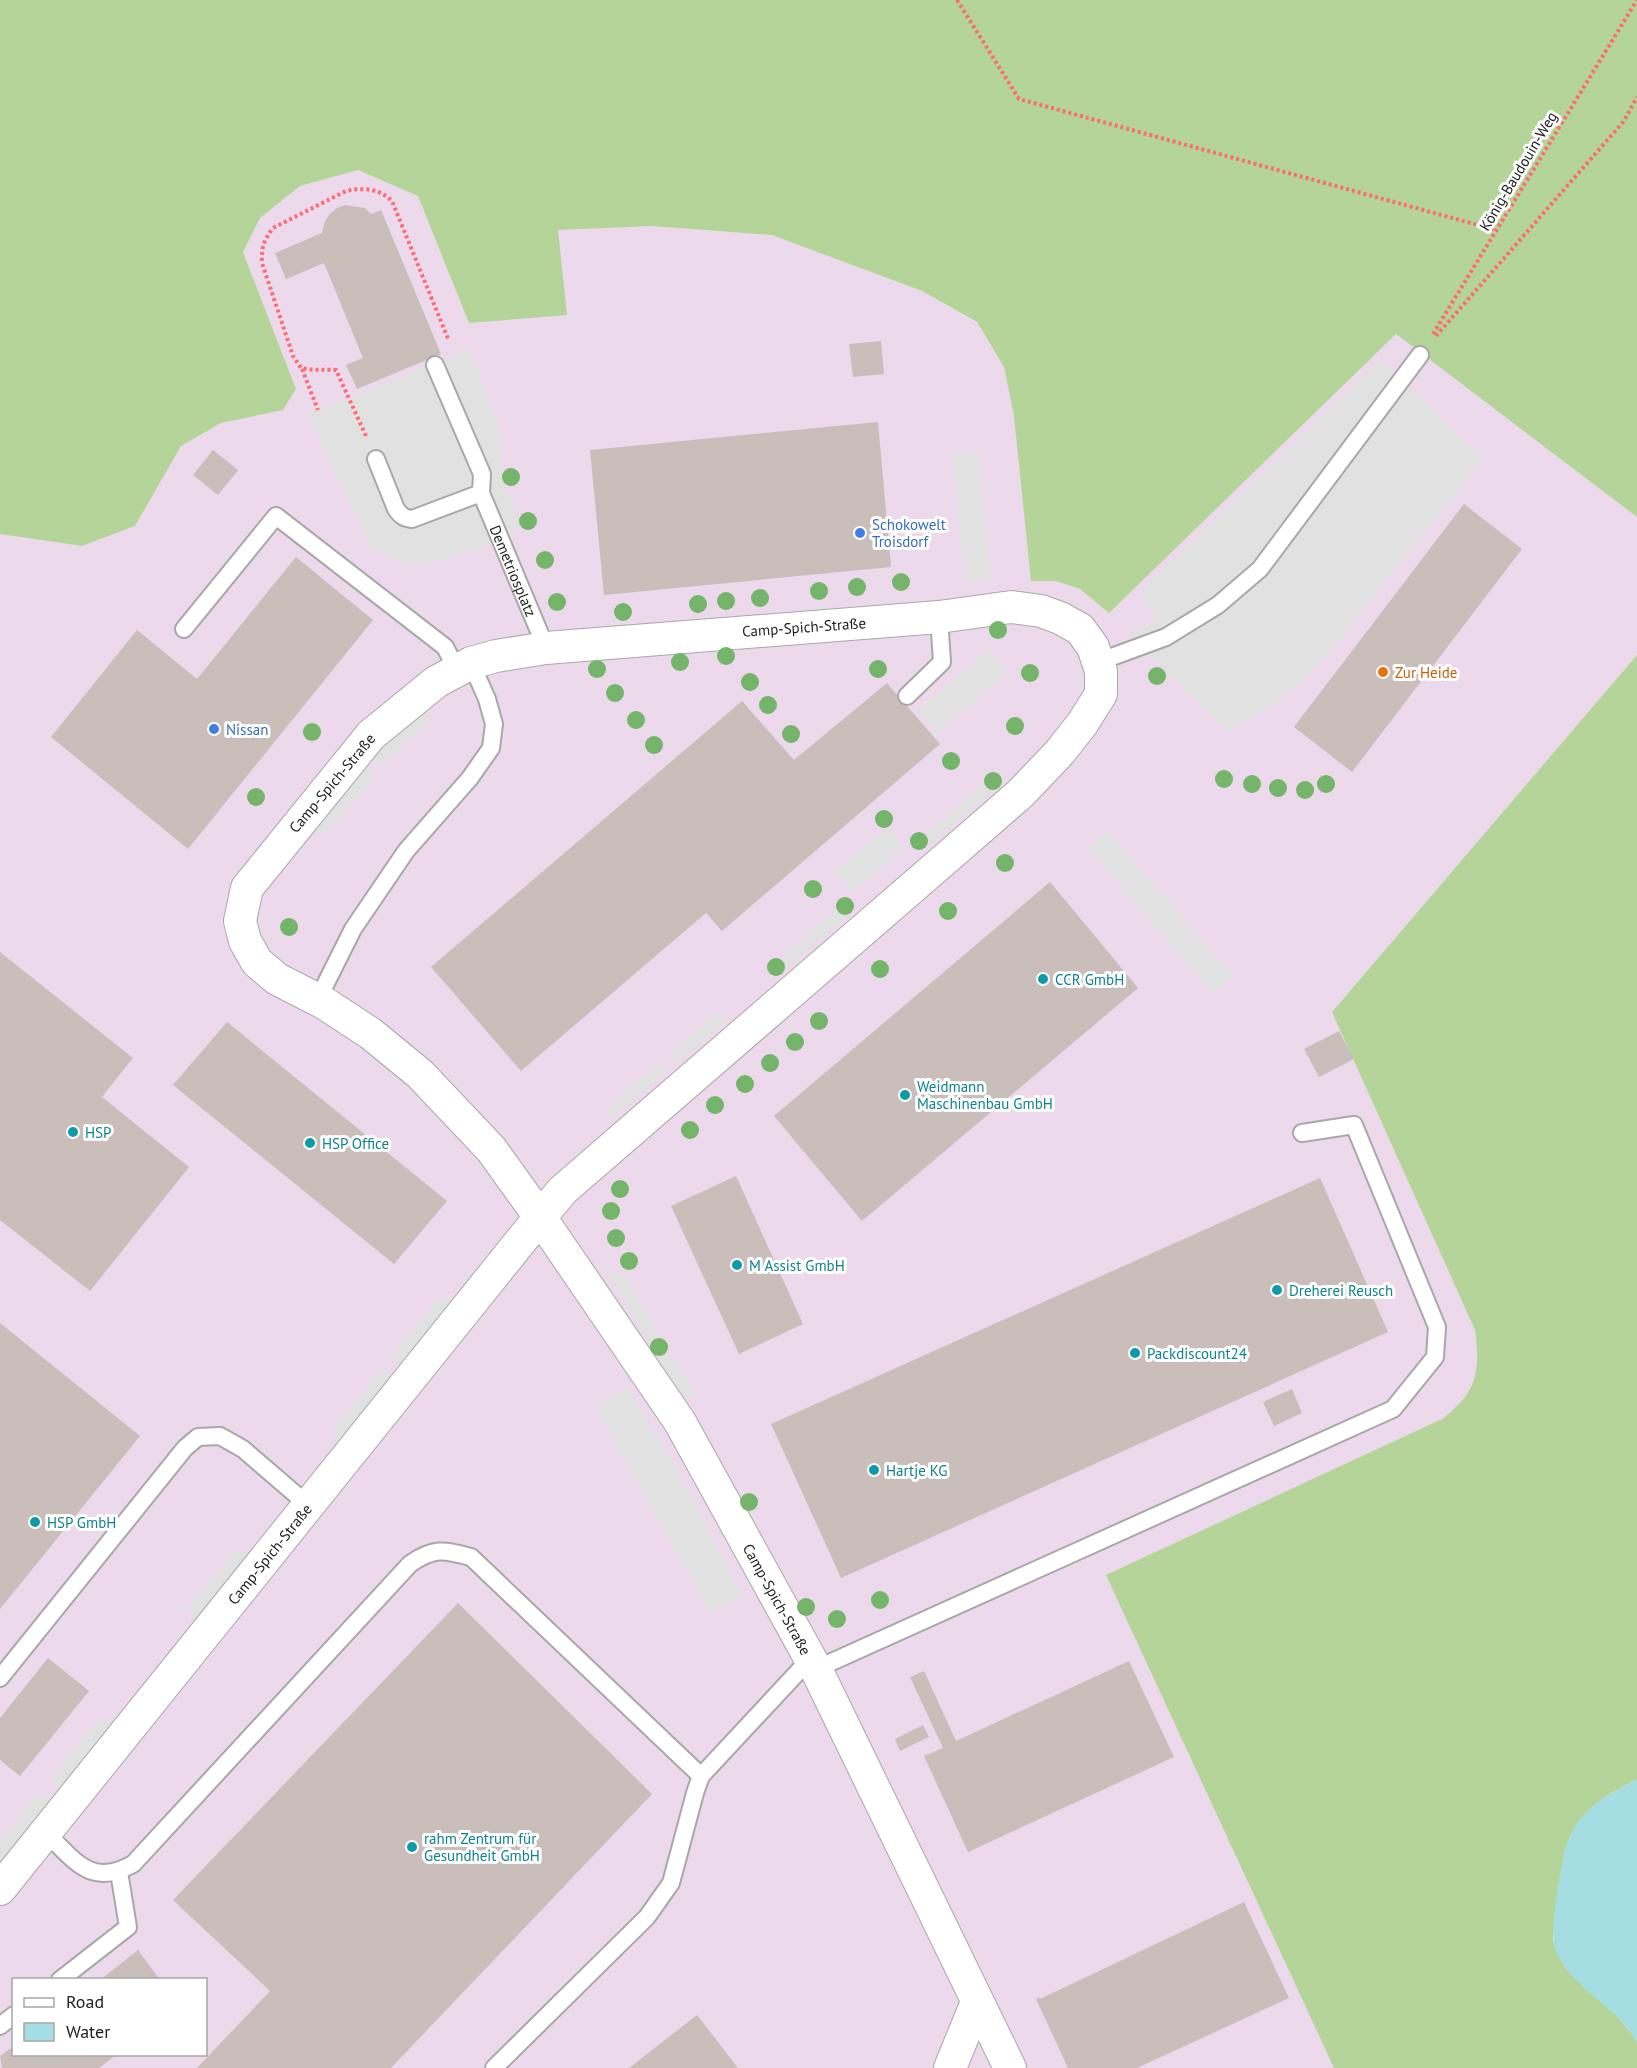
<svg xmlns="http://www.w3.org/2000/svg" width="1637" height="2068" viewBox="0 0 1637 2068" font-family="'PT Sans',sans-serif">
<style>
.industrial{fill:#ecd9eb;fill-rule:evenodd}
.forest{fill:#b4d499}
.parking{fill:#e1e1e1}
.water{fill:#a5dee2}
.building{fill:#cabeba}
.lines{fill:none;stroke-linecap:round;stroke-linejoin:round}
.service-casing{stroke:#a8a8a8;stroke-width:20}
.minor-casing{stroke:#a8a8a8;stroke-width:34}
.path{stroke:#ff6b73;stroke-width:4;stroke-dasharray:3 3;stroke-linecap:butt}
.service{stroke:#fff;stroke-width:16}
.minor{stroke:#fff;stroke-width:32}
.tree{fill:#74b46b}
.shop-dot{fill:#3f7fe0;stroke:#fff;stroke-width:2}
.food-dot{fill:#e8710a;stroke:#fff;stroke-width:2}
.culture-dot{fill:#0f9aa8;stroke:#fff;stroke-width:2}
.labels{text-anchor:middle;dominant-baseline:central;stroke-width:6;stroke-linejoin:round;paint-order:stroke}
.street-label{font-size:15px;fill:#212121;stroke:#fff}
.shop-label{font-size:15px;fill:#366cbe;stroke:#fff;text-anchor:start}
.food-label{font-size:15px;fill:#c56008;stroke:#fff;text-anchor:start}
.culture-label{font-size:15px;fill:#0d838f;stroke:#fff;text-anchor:start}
</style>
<rect width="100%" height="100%" fill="#f2ede7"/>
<!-- industrial -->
<path class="industrial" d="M358,170L418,196L469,323L566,314L557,230L651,226L772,235L922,291L977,323L1004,367L1014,416L1056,580L1080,589L1109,612L1396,334L1637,517V655L1332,1012L1475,1330L1478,1353L1476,1374L1465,1398L1458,1407L1442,1419L1107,1575L1334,2068H0V534L82,546L135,526L181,446L221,423L283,410L296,389L243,252L260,218L300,186ZM14,1980H206V2054H14Z"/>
<!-- forest -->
<g class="forest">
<polygon points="0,0 1637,0 1637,517 1396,334 1109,613 1080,589 1056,581 1031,581 1014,416 1004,367 977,322 922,291 772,235 651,226 558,230 567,315 469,323 418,196 358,170 300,186 260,218 243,252 296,389 283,410 221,423 181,446 135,526 82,546 0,534"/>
<path d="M1637,655V1780C1607,1793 1574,1814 1566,1849C1563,1858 1563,1867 1561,1876C1557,1898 1554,1919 1553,1941L1633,2035L1637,2043V2068H1334L1106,1575L1442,1419C1476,1393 1481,1372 1475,1330L1332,1012Z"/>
</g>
<!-- parking -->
<g class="parking">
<polygon points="470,348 501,435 502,476 521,527 483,547 429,564 399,563 370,546 307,413 350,398"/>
<polygon points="1380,360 1483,459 1319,666 1271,706 1228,732 1128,635 1156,618 1141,591"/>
<polygon points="979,451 992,579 965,581 952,454"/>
<polygon points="989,649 1008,671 937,734 917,711"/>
<polygon points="429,708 428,724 412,735 383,764 371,762 388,741"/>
<polygon points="369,763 372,781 328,833 313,833"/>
<polygon points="986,782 998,787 927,847 928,831"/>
<polygon points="887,827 905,848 853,892 835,871"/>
<polygon points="1108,831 1233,975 1212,993 1088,848"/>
<polygon points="835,910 850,914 784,970 784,955"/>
<polygon points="716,1014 730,1019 673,1065 672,1051"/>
<polygon points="656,1065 669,1069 610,1120 609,1105"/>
<polygon points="607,1271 626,1276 657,1330 652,1348"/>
<polygon points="439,1297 454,1300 400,1368 393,1354"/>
<polygon points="655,1354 674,1357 696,1396 679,1395"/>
<polygon points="380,1371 394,1374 339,1443 333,1429"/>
<polygon points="627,1386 688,1490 743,1595 710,1613 595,1407"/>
<polygon points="234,1551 250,1552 196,1619 187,1609"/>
<polygon points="98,1719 112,1723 57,1790 51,1777"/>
<polygon points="37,1794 52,1797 0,1861 0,1841"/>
</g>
<!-- water -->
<path class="water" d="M1637,1780V2043C1621,2010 1577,1991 1560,1959C1557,1955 1554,1947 1554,1942C1551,1925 1561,1864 1566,1847C1570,1835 1576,1823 1584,1815C1599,1799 1617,1789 1637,1780Z"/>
<!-- building -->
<g class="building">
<polygon points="345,205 365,208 371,214 381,210 441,354 357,389 346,365 363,358 324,263 286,279 275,253 322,233 325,221 330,214 337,208"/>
<polygon points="881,341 884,374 853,377 849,344"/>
<polygon points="878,422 891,567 604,595 590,450"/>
<polygon points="213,450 238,470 218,495 193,475"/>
<polygon points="1464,504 1522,549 1352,772 1294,727"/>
<polygon points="296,557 373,620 188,849 51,737 137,630 197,679"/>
<polygon points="887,683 940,744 722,931 706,913 521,1071 431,967 742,701 794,760"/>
<polygon points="1050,882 1138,988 862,1221 774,1116"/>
<polygon points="0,952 133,1058 102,1097 189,1167 90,1291 0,1220"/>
<polygon points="227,1022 447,1201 394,1264 173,1085"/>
<polygon points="1339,1031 1354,1059 1319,1077 1304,1049"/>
<polygon points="736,1176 803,1324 739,1354 671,1206"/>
<polygon points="1320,1178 1388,1332 841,1578 771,1424"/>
<polygon points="0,1323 140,1436 0,1609"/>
<polygon points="1292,1389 1302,1413 1274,1426 1263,1402"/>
<polygon points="458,1603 652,1794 391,2068 197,2068 270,1991 173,1900"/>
<polygon points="48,1658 89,1691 20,1776 0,1760 0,1718"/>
<polygon points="1129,1661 1174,1757 968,1852 924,1756 943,1748 910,1677 924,1671 956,1741"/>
<polygon points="923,1725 929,1737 900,1751 895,1739"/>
<polygon points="1244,1902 1289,1998 1137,2068 1068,2068 1036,1999 1039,1997 1040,1999"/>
<polygon points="138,1950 160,1980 100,1980"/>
<polygon points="697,2015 738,2068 629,2068"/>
<polygon points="14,2046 14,2054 117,2054 99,2068 2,2068 0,2056"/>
</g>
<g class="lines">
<defs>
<g id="service">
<path id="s1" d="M435,365L482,474L481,493L546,648"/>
<path d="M376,459L396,509C401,516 404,518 412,519L481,493"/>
<polyline points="184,629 276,516 445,647 457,670"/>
<polyline points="1098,662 1166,637 1218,605 1260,569 1420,355"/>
<polyline points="907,696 942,662 939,617"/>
<polyline points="318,999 353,929 406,851 470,778 491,748 494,724 487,699 471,663"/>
<polyline points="816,1669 1393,1409 1435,1357 1437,1327 1354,1125 1302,1133"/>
<polyline points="0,1678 185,1448 198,1437 220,1436 243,1449 308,1505"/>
<path d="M45,1832C75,1860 90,1888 133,1864L410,1564C434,1547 444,1550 471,1557L701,1776"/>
<polyline points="60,1980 128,1927 119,1872"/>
<polyline points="0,2026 14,2015"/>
<polyline points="494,2068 647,1917 671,1883 695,1793 701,1776 810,1659"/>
</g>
<g id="minor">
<path id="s2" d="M0,1889L540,1217L563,1190L951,854L1021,793L1060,752L1082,724L1101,694V671L1093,647L1080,629L1060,618L1041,611L1011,607L939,617L546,648L496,656L471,663L436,682L371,735L247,888L240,921L245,941L257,962L277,979L324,1003L370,1033L420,1074L491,1149L540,1217L680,1422L816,1669L1010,2068"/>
<polyline points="950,2068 977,2002"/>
</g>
</defs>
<!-- service casing -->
<use href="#service" class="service-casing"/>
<!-- minor casing -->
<use href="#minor" class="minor-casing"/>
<!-- path -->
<g class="path">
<polyline points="957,0 1019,99 1496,230"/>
<polyline points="1433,334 1637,0"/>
<polyline points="1436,336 1624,121 1637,97"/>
<polyline points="302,369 318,410"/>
<path d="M366,436L336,370C324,369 314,371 301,368L293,356L262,263C261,248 264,240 273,228L346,191C363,187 380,189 392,201L449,341"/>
</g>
<!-- service -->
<use href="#service" class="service"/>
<!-- minor -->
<use href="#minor" class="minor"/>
</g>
<!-- trees -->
<g class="tree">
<circle cx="511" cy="477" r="9"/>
<circle cx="528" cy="521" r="9"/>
<circle cx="545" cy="560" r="9"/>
<circle cx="901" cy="582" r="9"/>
<circle cx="857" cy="587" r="9"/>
<circle cx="819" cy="591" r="9"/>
<circle cx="760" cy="598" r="9"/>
<circle cx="726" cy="601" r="9"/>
<circle cx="557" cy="602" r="9"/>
<circle cx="698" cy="604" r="9"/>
<circle cx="623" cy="612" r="9"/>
<circle cx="998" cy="630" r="9"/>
<circle cx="726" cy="656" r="9"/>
<circle cx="680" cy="662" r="9"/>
<circle cx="597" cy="669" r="9"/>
<circle cx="878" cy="669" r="9"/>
<circle cx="1030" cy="673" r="9"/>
<circle cx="1157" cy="676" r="9"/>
<circle cx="750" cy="682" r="9"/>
<circle cx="615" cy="693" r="9"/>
<circle cx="768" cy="705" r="9"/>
<circle cx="636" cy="720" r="9"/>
<circle cx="1015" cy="726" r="9"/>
<circle cx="312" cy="732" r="9"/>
<circle cx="791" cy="734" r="9"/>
<circle cx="654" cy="745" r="9"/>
<circle cx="951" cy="761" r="9"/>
<circle cx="1224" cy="779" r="9"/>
<circle cx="993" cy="781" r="9"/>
<circle cx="1252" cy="784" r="9"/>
<circle cx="1326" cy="784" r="9"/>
<circle cx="1278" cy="788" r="9"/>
<circle cx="1305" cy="790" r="9"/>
<circle cx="256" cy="797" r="9"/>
<circle cx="884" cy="819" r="9"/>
<circle cx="919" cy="841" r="9"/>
<circle cx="1005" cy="863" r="9"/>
<circle cx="813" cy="889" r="9"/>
<circle cx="845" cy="906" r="9"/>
<circle cx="948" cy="911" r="9"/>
<circle cx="289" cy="927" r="9"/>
<circle cx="776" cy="967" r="9"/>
<circle cx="880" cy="969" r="9"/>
<circle cx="819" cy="1021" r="9"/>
<circle cx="795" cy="1042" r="9"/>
<circle cx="770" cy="1063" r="9"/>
<circle cx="745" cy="1084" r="9"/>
<circle cx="715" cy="1105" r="9"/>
<circle cx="690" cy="1130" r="9"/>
<circle cx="620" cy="1189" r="9"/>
<circle cx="611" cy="1211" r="9"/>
<circle cx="616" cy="1238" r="9"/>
<circle cx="629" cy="1261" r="9"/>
<circle cx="659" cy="1347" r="9"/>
<circle cx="749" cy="1502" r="9"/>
<circle cx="880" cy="1600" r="9"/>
<circle cx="806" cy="1607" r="9"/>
<circle cx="837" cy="1619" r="9"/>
</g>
<!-- markers -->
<g class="shop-dot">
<circle cx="860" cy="533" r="6"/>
<circle cx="214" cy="729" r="6"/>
</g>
<circle class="food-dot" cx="1383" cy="672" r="6"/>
<g class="culture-dot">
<circle cx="1043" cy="979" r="6"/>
<circle cx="905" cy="1095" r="6"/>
<circle cx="73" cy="1132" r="6"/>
<circle cx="310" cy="1143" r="6"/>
<circle cx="737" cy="1265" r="6"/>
<circle cx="1277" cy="1290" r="6"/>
<circle cx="1135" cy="1353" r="6"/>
<circle cx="874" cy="1470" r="6"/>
<circle cx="35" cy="1522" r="6"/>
<circle cx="412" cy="1847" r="6"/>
</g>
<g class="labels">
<!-- street labels -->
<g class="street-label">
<text transform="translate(1518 171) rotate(-59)">König-Baudouin-Weg</text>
<text stroke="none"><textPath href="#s1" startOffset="222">Demetriosplatz</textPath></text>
<text transform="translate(804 627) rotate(-4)">Camp-Spich-Straße</text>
<text transform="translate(332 783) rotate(-50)">Camp-Spich-Straße</text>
<text stroke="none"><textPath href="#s2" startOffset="430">Camp-Spich-Straße</textPath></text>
<text stroke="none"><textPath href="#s2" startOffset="3554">Camp-Spich-Straße</textPath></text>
</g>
<!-- shop labels -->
<g class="shop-label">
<text x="872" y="524">Schokowelt<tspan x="872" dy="17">Troisdorf</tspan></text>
<text x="226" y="729">Nissan</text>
</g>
<!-- food labels -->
<g class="food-label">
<text x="1395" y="672">Zur Heide</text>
</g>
<!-- culture labels -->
<g class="culture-label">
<text x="1055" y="979">CCR GmbH</text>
<text x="917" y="1086">Weidmann<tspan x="917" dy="17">Maschinenbau GmbH</tspan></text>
<text x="85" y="1132">HSP</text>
<text x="322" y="1143">HSP Office</text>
<text x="749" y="1265">M Assist GmbH</text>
<text x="1289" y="1290">Dreherei Reusch</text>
<text x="1147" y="1353">Packdiscount24</text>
<text x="886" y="1470">Hartje KG</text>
<text x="47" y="1522">HSP GmbH</text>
<text x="424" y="1838">rahm Zentrum für<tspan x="424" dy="17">Gesundheit GmbH</tspan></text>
</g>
</g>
<!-- legend -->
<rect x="12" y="1978" width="195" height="78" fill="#ffffff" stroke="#a6a6a6" stroke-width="1.5"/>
<rect x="24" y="1998" width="30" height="9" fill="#ffffff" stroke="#a6a6a6" stroke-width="1.5"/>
<text x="66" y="2008" font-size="18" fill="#212121">Road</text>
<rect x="24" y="2023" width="30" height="18" fill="#a5dee2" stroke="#a6a6a6" stroke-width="1.5"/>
<text x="66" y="2038" font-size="18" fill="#212121">Water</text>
</svg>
